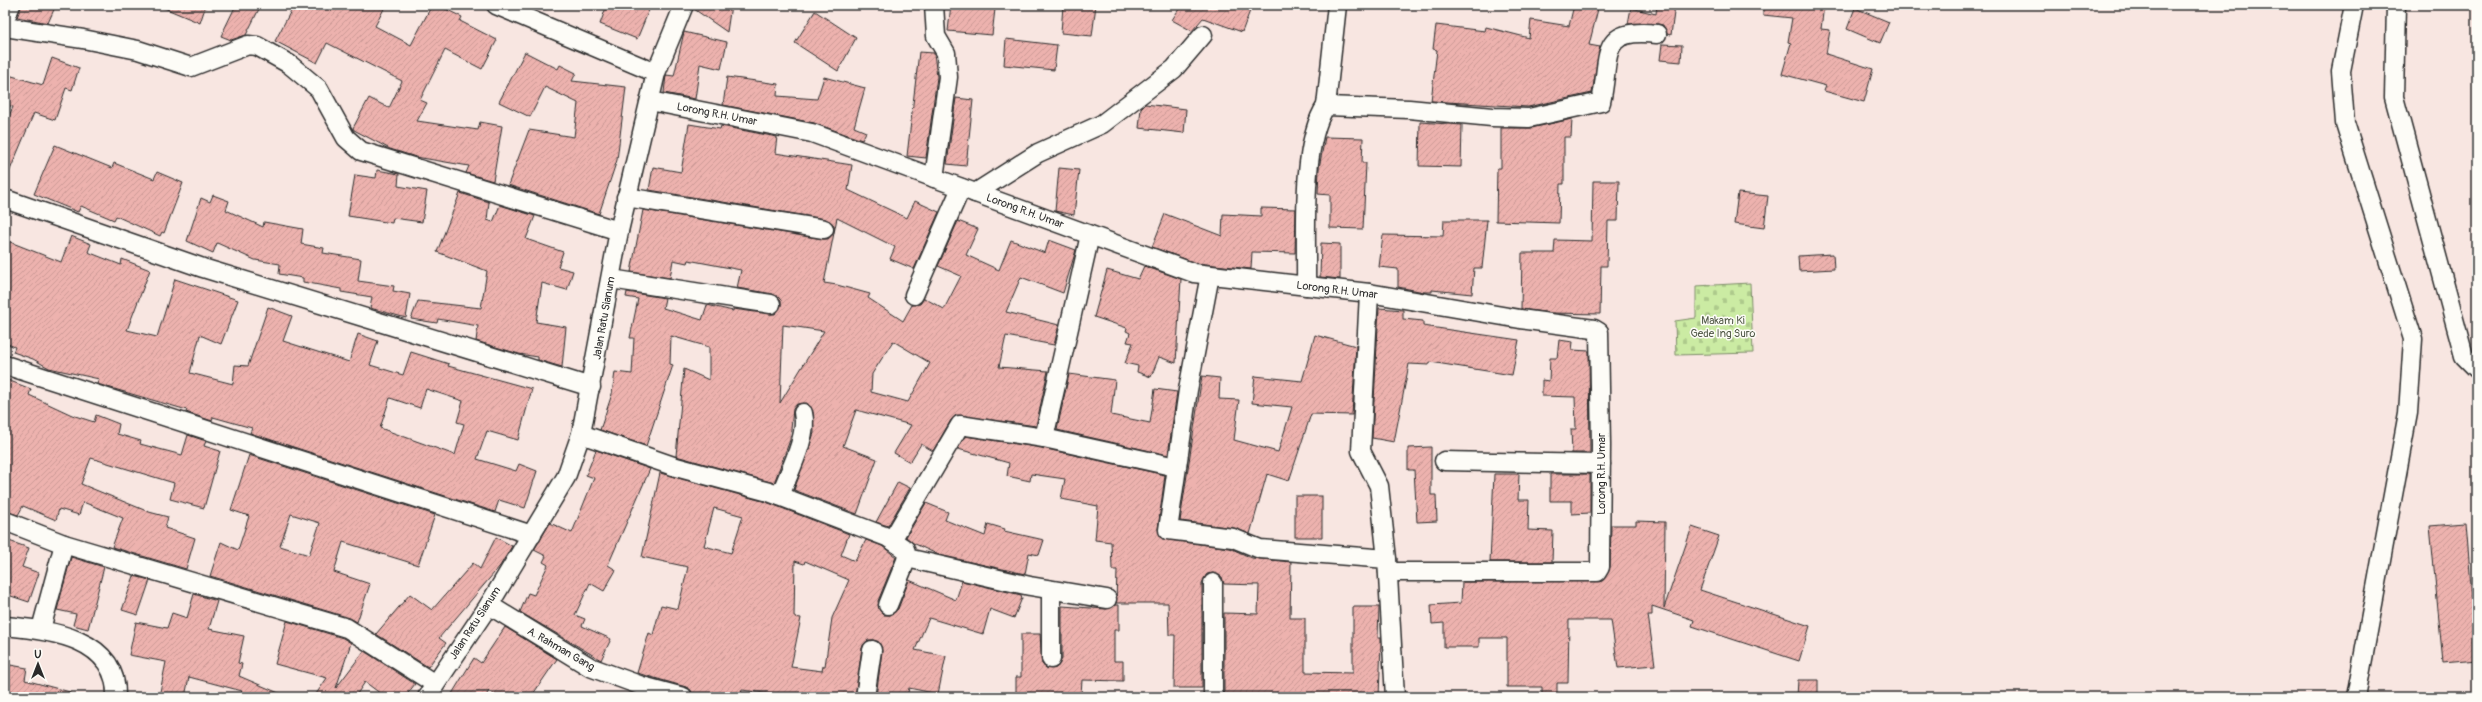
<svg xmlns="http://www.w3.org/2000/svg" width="2482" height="702" viewBox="0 0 2482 702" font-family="Pangolin,sans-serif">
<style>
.cemetery{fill:url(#cemetery-stones);stroke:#7b8b67}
.building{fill:url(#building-hatch);stroke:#2b2b2b;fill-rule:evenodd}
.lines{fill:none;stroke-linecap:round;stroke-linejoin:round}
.minor-casing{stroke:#2b2b2b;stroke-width:21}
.minor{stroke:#fdfcf7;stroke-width:18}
.labels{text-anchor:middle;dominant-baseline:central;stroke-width:3;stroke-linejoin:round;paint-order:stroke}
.street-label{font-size:11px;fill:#2b2b2b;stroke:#fdfcf7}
.park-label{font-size:11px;fill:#535b49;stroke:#fdfcf7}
</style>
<defs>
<pattern id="cemetery-stones" width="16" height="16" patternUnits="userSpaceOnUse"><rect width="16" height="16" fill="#cbeba3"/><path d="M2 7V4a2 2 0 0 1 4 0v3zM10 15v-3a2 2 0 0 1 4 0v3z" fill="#aeca8c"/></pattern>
<pattern id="building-hatch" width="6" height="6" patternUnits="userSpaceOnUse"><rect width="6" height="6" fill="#edb2ae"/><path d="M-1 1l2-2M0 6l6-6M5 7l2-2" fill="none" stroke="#cb9996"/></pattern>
</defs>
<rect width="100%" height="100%" fill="#f8e6e1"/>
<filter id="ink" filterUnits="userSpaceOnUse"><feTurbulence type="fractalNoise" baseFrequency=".025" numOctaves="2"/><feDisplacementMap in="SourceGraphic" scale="8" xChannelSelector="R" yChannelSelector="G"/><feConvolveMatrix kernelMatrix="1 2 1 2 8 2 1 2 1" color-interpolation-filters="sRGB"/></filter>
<g filter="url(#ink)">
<!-- cemetery -->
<polygon class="cemetery" points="1750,283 1753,353 1676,355 1675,321 1696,318 1696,286"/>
<!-- building -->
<g class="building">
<polygon points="21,5 56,5 48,23 17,17"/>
<polygon points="157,5 206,5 200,23"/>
<polygon points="236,5 261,5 246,35 231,40 221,36"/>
<polygon points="294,5 386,5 375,26 411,45 432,5 437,5 462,17 460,21 497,40 482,69 445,50 420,100 427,103 417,121 478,130 480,122 502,126 493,181 466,173 469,166 416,157 390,149 354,130 353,128 369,98 389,108 402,81 327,43 317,63 275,41"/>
<polygon points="607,5 651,5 637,39 600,24"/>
<polygon points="694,5 731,5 727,32 694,9"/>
<polygon points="951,5 995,9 992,35 948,31"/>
<polygon points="1063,5 1096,5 1092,36 1061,33"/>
<polygon points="1173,5 1243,5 1251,8 1242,32 1203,18 1192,31 1172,20 1179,9"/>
<polygon points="1574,5 1599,5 1589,45 1600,47 1592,93 1528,107 1431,101 1437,50 1433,49 1436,25 1485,31 1486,27 1529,38 1531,20 1569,26"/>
<polygon points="1657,5 1675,5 1671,35 1667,34 1663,25 1658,24 1628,24 1631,8 1656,14"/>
<polygon points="1763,5 1824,5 1821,29 1830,30 1826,54 1873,69 1864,102 1824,91 1826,86 1782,74 1791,43 1788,42 1792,18 1763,15"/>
<polygon points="1855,8 1889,22 1880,43 1847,29"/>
<polygon points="815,11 856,38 838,71 795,43"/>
<polygon points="684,32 727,42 721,69 700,64 695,99 664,93 666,75 674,76"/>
<polygon points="1006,39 1057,45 1054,70 1004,65"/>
<polygon points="1662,44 1682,45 1681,62 1660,60"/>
<polygon points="525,52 558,69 560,65 576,73 572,81 626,87 617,160 599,214 508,185 529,130 574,137 578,103 545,87 530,117 499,102"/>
<polygon points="919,52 934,53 937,77 926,158 907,156"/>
<polygon points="52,58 79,68 72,90 66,88 55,120 34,113 5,182 5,125 13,107 5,104 5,74 43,85"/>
<polygon points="727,77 778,84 777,96 817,99 824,77 865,88 854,127 866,132 862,140 814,123 723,105"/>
<polygon points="956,98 973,100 966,166 947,164"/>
<polygon points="1145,104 1186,109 1184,133 1139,128 1141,108"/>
<polygon points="1572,119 1571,137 1564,137 1564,184 1560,184 1559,223 1496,221 1497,168 1501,168 1501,128 1531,128"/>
<polygon points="1420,122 1462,125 1461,167 1419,166"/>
<path d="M689,124L720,129L721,126L777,137L775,153L852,165L848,190L907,218L915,201L939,212L914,269L890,259L895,247L837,218L824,283L837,285L870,294L868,298L903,321L912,305L920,304L924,298L944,309L961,276L938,266L958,221L978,229L966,255L999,270L1011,240L1045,253L1049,240L1076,250L1063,293L1021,277L1006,312L1059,325L1054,345L1006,336L999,367L1048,371L1036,426L956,415L951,420L933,451L921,444L910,462L894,453L911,425L856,410L843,446L877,459L857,514L794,490L814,433L813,412L807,403L797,404L793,409L790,440L774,483L676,456L684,369L709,380V347L671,336L670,364L673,365L646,446L600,430L612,394L615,372L632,374L634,338H630L638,299L626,297L627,292L665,298L663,308L702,320L707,305L733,311V309L770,314H775L781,306V300L773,294L737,288L741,270L688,260L687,263L673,260L670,278L631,272L643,210L822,239H828L834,231V225L826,219L649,190L653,167L681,172ZM783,325L824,331L780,403ZM893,341L930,363L908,402L871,392L872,374Z"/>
<polygon points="1325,137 1363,138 1362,163 1366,163 1363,229 1330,228 1330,195 1318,194 1319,168"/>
<polygon points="55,145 112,168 114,163 154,179 157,172 183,183 164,233 162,232 160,236 116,216 114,220 81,206 78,212 34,194"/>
<polygon points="1059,168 1079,170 1074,215 1055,211"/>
<polygon points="377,170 399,174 398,186 427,191 422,222 393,218 392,223 348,216 355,175 376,178"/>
<polygon points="1593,181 1619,181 1618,221 1608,221 1607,266 1601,266 1600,314 1551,313 1521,309 1522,253 1554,253 1555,240 1592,241"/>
<polygon points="460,193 489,202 487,220 493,222 500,205 535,216 526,239 563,252 558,267 573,271 567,290 542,283 536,322 566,327 562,367 538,360 538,357 519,354 476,341 478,326 438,319 437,323 411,319 418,301 481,308 487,271 437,252"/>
<polygon points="1738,193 1768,196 1764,228 1734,224"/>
<polygon points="213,195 229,201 226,210 263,227 264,222 303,229 301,244 324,248 323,253 361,259 358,281 394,286 393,291 410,294 406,318 370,308 372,297 341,292 341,289 303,282 303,278 279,274 280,264 255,260 217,243 213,253 187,241 201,198 210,202"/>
<polygon points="1261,208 1296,209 1295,253 1252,252 1251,269 1196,263 1152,247 1165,214 1222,236 1223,214 1261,216"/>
<polygon points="1444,220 1487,220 1482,268 1474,268 1472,294 1432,290 1432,292 1424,292 1398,287 1398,269 1379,267 1383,235 1443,236"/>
<path d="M71,236L91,244L88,252L121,265L122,259L150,270L127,330L157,337L175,279L238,300L221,344L200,335L190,373L233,384L235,365L248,366L268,307L292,316L283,341L349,362L358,334L378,341L370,365L403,375L411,352L449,364L448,366L532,389L518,440L487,431L477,459L516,471L519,464L537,471L525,508L499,500L495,512L250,433L252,428L213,417L212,421L186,412L187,410L97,384L99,379L49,368L33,359L13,352L15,347L5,343V240L61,262ZM426,389L463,401L457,422L464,424L455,455L380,428L390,398L420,408Z"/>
<polygon points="1321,243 1340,244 1340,279 1320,277"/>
<polygon points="1833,254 1834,269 1799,271 1798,256"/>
<polygon points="1144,266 1181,279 1176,363 1159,357 1151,377 1137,372 1138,366 1125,363 1133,343 1127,342 1130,333 1126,331 1127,328 1094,317 1107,270 1138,279"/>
<polygon points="1379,308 1403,310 1403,319 1423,321 1423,326 1519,340 1512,375 1430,362 1429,365 1409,364 1394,442 1372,438"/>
<polygon points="1315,335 1356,346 1352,415 1311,414 1289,481 1267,474 1250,534 1234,528 1180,521 1202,376 1220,378 1219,399 1239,400 1234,440 1278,452 1292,407 1252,403 1255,376 1302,381"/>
<polygon points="1559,340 1573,342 1572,350 1589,351 1590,453 1572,453 1571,429 1576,429 1575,397 1542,396 1542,380 1549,381 1550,358 1557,358"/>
<polygon points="1069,374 1115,380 1111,415 1150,423 1155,389 1177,392 1168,455 1057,430"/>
<polygon points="5,379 31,389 29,395 72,415 94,422 96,415 119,424 117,434 141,441 140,444 182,455 188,435 206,441 204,446 220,451 204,508 170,499 174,483 91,458 81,484 149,512 168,517 165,528 195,538 186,569 112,547 123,518 83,502 79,515 59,509 56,520 23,506 18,515 5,511"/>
<polygon points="965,436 1042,448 1165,475 1158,529 1162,539 1230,548 1252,558 1291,562 1290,618 1305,618 1305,672 1353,673 1353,607 1379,607 1378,638 1381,638 1381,642 1379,697 1224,697 1224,613 1258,614 1259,585 1224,584 1222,577 1213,573 1207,574 1202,583 1202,688 1174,688 1175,635 1169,635 1168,603 1116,603 1117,570 1112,570 1111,542 1095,540 1098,506 1061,499 1065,479 1031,474 1030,481 1007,476 1009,463 958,449"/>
<polygon points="1431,447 1431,495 1436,495 1437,521 1417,522 1414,470 1408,470 1408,448"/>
<polygon points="596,450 650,469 608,565 616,570 604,591 590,583 575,615 585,619 582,626 611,639 601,660 520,612 528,593 534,595 548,565 543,562 546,556 534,550 550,523 572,533 594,478 586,475"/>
<path d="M249,455L435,515L418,565L343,542L334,572L370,584L357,622L350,618L210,576L221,542L238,550L249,516L231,510ZM291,514L320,523L309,555L280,546Z"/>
<path d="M660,473L766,502L849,534L841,555L855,561L866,540L882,546L896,557L878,601L880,611L884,615H890L898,609L909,580L956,600L962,581L1021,595L1022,598L1014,618L990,609L983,634L929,618L915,650L946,656L938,694L909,688L907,697H876L882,651L879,642L873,640H868L862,648L855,697H779V695L742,690L740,697H693L691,690L686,687L637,673L649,633L653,635L661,605L678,609L688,567L642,557ZM714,508L743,516L731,553L704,546ZM795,561L804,564L805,561L849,580L832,618L825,666H823L822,671L791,667L801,618L794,617Z"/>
<polygon points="1494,474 1519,474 1518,500 1529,500 1528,530 1553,531 1552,562 1490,562"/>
<polygon points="1550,474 1590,474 1590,513 1572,514 1572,501 1550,501"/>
<polygon points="898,482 910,488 888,526 876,522"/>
<rect x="1295" y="496" width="27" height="41"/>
<polygon points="926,503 948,512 945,520 985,536 988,524 1005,529 1004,531 1044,540 1039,555 1029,553 1025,574 939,555 913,543 906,537"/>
<polygon points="1636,521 1665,522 1664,608 1692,527 1719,536 1700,590 1810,626 1799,661 1692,626 1694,620 1652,606 1652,615 1648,615 1655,665 1618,668 1611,620 1569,620 1568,683 1557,683 1557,697 1542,697 1542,687 1507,687 1507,638 1479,638 1479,647 1444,647 1444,623 1432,624 1431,605 1461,603 1462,582 1602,581 1610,567 1611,525 1636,525"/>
<polygon points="2466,523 2477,660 2443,663 2430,526"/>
<polygon points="496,537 512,546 500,566 439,638 446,643 428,667 376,634 410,594 432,610 473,563 480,569"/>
<polygon points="9,541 29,548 22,567 39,573 29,602 5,594 5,552"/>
<polygon points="71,557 104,567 88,629 73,625 76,614 57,610"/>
<polygon points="134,576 150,580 138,615 122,610"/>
<polygon points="194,594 217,601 209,629 244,636 238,663 242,664 239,676 288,697 240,697 242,691 189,677 185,697 159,697 166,662 129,655 136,622 167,628 172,613 187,618"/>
<polygon points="1115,605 1119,605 1119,630 1114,630 1114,661 1123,661 1123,681 1082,680 1081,694 1050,694 1050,697 1016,697 1016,677 1021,677 1021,634 1040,634 1042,664 1046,668 1056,668 1062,659 1062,606 1106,609"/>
<polygon points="287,621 343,638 351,643 336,688 364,651 415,684 405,697 385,697 365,682 355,697 314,697 327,678 275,664"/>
<polygon points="505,627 557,659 531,697 499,697 489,691 485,697 450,697 474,658 481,663"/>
<polygon points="5,664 27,668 25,680 70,692 69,697 5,697"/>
<polygon points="1798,680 1818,680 1818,697 1797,697"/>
</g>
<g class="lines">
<defs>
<g id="minor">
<polyline points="2354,5 2341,71 2345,123 2413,339 2408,413 2356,697"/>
<polyline points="2396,5 2394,97 2464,356 2477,369"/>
<polyline points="5,19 11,5"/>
<polyline points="5,27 83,39 138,50 191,67 248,45 257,46 289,64 319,89 346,138 361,151 619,231"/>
<polyline points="656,73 684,5"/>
<polyline points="650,101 812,133 1194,273 1369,293 1520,319 1594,329 1599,332 1601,445 1600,567 1597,572 1388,572"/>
<polyline points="1326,106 1337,5"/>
<polyline points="934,178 948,77 946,53 936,36 934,5"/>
<polyline points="975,193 1038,153 1102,124 1174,69 1203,35"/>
<polyline points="626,197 824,229"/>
<polyline points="5,199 203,268 591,387"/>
<polyline points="1210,275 1188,390 1168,530 1233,538 1260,549 1387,559 1395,697"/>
<polyline points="611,279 771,304"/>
<path d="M1306,286C1307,239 1300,144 1326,106L1409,109L1492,117L1529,118L1601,102C1611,57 1597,27 1657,34"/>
<polyline points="1369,293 1361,451 1379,486 1387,559"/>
<polyline points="914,295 961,188"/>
<polyline points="5,365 532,535"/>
<polyline points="581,434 676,467 769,492 887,537 905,549 907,558 1030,586 1107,599"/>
<polyline points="1044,438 1090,235"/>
<polyline points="1444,461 1601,464"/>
<path d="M780,496C788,474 809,435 803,413"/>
<polyline points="5,521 64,544 347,628 435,684"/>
<polyline points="892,540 960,425 1044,438 1176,467"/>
<polyline points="1213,583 1213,697"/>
<polyline points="1051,590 1051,659"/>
<polyline points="489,605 590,667 642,686 683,697"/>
<polyline points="888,605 907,558"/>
<path d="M5,626C50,630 118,638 116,697"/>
<polyline points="41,629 64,544"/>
<polyline points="427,697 489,605 566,477 581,434 619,231 656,73 496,5"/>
<polyline points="865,697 872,650"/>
</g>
</defs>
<!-- minor casing -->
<use href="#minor" class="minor-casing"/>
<!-- minor -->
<use href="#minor" class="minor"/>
</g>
</g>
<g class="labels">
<!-- street labels -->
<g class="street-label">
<text transform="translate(717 114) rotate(11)">Lorong R.H. Umar</text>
<text transform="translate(1025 211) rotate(20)">Lorong R.H. Umar</text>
<text transform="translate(1337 290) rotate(7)">Lorong R.H. Umar</text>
<text transform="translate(604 318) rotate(-80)">Jalan Ratu Sianum</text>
<text transform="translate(1601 474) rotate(-90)">Lorong R.H. Umar</text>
<text transform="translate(475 623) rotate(-57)">Jalan Ratu Sianum</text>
<text transform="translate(561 649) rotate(30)">A. Rahman Gang</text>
</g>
<!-- park labels -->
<g class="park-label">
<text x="1723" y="320">Makam Ki<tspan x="1723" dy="13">Gede Ing Suro</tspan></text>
</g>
</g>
<!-- margin -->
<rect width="2482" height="702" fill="none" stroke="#fdfcf7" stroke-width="20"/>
<rect x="10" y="10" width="2462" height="682" fill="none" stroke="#2b2b2b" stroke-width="1.5" filter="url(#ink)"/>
<!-- north arrow -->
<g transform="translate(38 664)" stroke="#fdfcf7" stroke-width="3" paint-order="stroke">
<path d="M0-3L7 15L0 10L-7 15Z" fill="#2b2b2b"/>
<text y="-6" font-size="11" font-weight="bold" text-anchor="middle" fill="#2b2b2b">U</text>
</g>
</svg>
